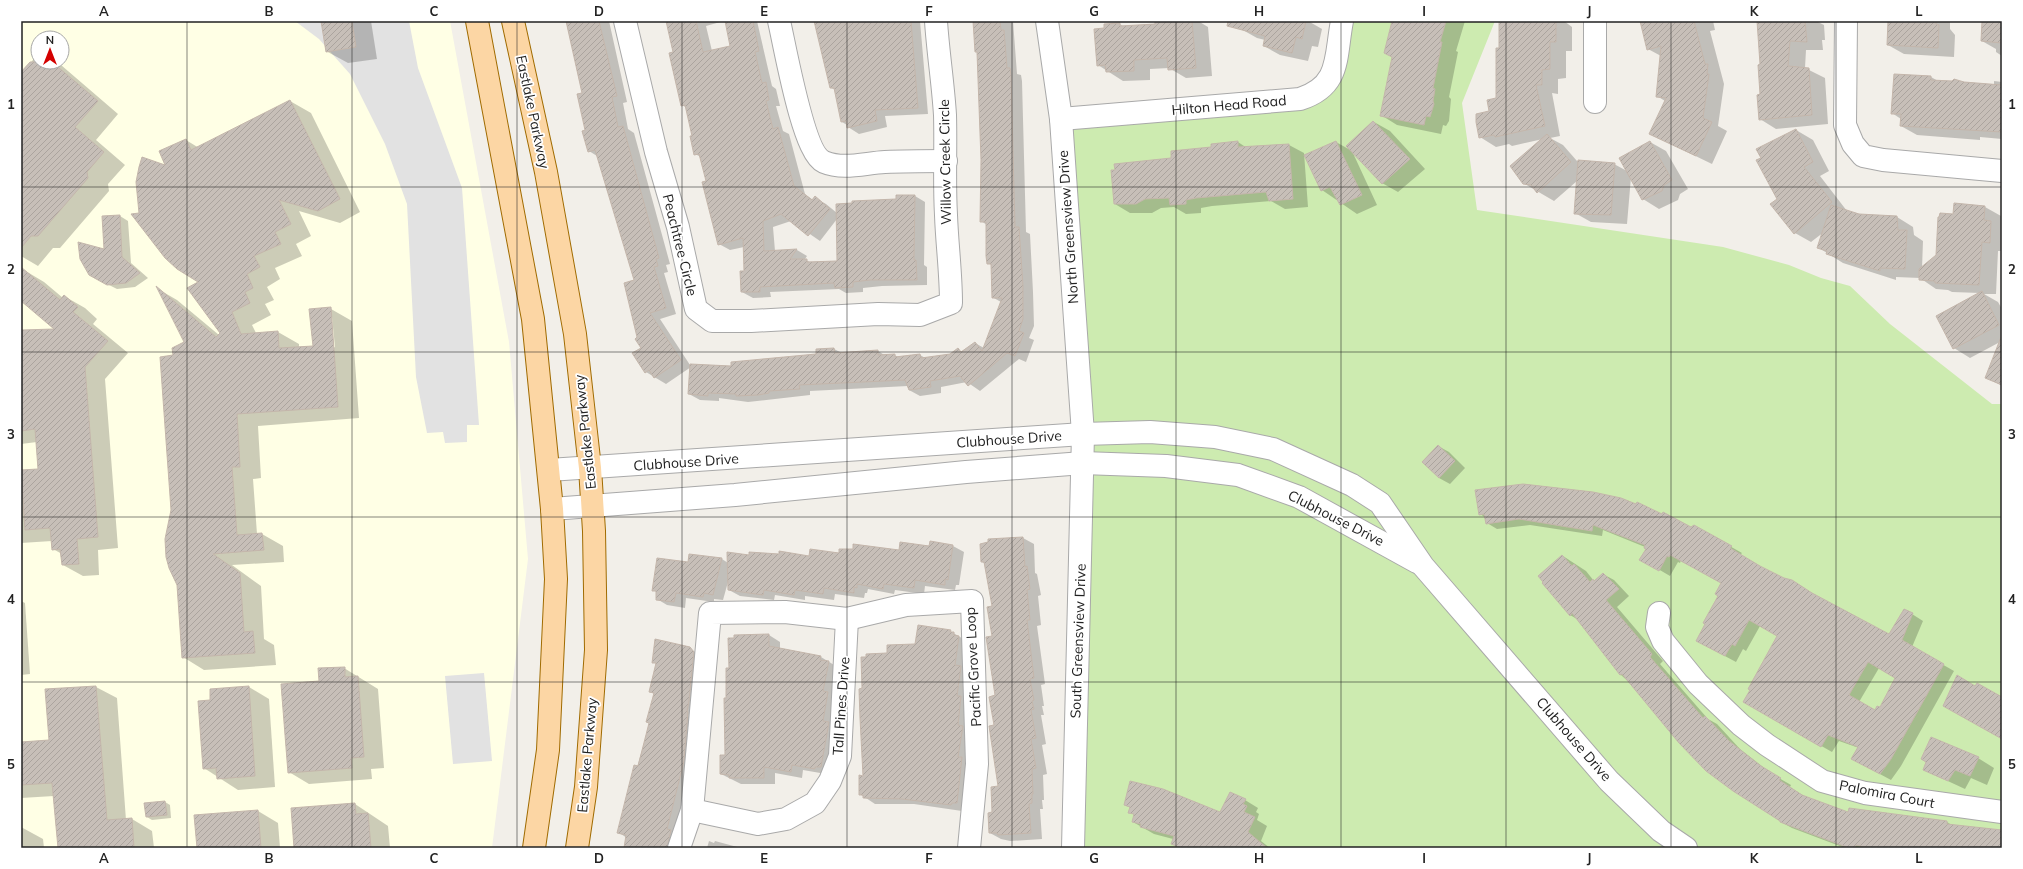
<svg xmlns="http://www.w3.org/2000/svg" width="2023" height="869" viewBox="0 0 2023 869" font-family="Mulish,sans-serif">
<style>
.education{fill:#ffffe5;fill-rule:evenodd}
.grass{fill:#cdebb0}
.parking{fill:#e2e2e2}
.shadow{fill:#0003;fill-rule:evenodd}
.building{fill:url(#building-hatch);stroke:#c4b6ab;fill-rule:evenodd}
.lines{fill:none;stroke-linecap:round;stroke-linejoin:round}
.minor-casing{stroke:#a9a9a9;stroke-width:24}
.major-casing{stroke:#a06b00;stroke-width:24}
.minor{stroke:#fff;stroke-width:22}
.major{stroke:#fcd6a4;stroke-width:22}
.grid{fill:none;stroke:#222;stroke-width:1;stroke-opacity:0.55}
.labels{text-anchor:middle;dominant-baseline:central;stroke-width:3.5;stroke-linejoin:round;paint-order:stroke}
.street-label{font-size:14px;fill:#222;stroke:#fff}
.neatline{fill:none;stroke:#222;stroke-width:1.5}
.grid-label{font-size:13px;text-anchor:middle;font-weight:bold;fill:#222}
</style>
<defs>
<pattern id="building-hatch" width="6" height="6" patternUnits="userSpaceOnUse"><rect width="6" height="6" fill="#c7bfb8"/><path d="M-1 1l2-2M0 6l6-6M5 7l2-2" fill="none" stroke="#aba49e"/></pattern>
</defs>
<rect width="100%" height="100%" fill="#f2efe9"/>
<!-- education -->
<path class="education" d="M21,21H450L509,342L528,559L492,848H21ZM38,38H62V62H38Z"/>
<!-- grass -->
<polygon class="grass" points="1351,21 1495,21 1462,103 1477,210 1723,247 1789,265 1821,278 1850,286 1890,324 1992,404 2002,404 2002,848 1081,848 1087,513 1058,119 1310,100"/>
<!-- parking -->
<g class="parking">
<polygon points="295,21 409,21 418,68 462,188 479,425 467,425 467,442 445,443 443,432 427,433 416,377 407,204 385,144 350,74 319,39"/>
<polygon points="484,673 492,761 453,764 445,676"/>
</g>
<!-- shadow -->
<g class="shadow">
<polygon points="322,21 371,21 377,59 348,63 326,51"/>
<polygon points="566,21 609,21 627,102 623,103 628,129 634,133 670,264 666,265 668,272 664,273 676,314 660,319 690,365 732,367 817,355 817,350 834,349 842,353 878,351 886,356 895,355 899,358 920,355 927,359 951,355 958,350 963,352 975,343 984,348 1001,302 992,297 992,265 988,263 987,225 981,221 982,160 978,21 1013,21 1017,74 1021,75 1022,81 1026,232 1030,234 1033,292 1034,326 1029,338 1034,340 1026,362 1019,359 980,391 967,382 941,387 941,393 920,396 909,390 908,386 810,391 810,395 748,402 719,398 719,401 700,400 689,394 691,367 666,384 646,372 642,348 639,338 635,280 597,156 589,151 583,94"/>
<path d="M668,21H724L706,26L712,51L731,47L726,21H757L772,86L776,89L780,106H776L783,131L789,134L805,194L813,200L815,198L826,204L837,213L915,196L925,202L924,265L927,267V285L882,286L863,288V292L846,293L839,289L770,292L771,297L753,298L742,292L745,272L744,247L730,250L719,244L707,182L701,157L695,154L693,136L687,108L682,105L675,53ZM837,219L838,262L811,263L805,259L807,256L797,250L775,251L773,227L791,221L820,241Z"/>
<polygon points="820,21 920,21 928,114 885,116 887,127 859,134 848,127 847,125 842,122 836,90 831,88"/>
<polygon points="1156,21 1198,21 1208,27 1212,76 1186,78 1169,68 1150,69 1150,80 1123,81 1098,65 1105,29 1120,24 1124,27 1156,24"/>
<polygon points="1242,21 1308,21 1322,29 1318,47 1312,46 1308,61 1280,55 1264,46 1265,40 1257,38 1241,29"/>
<polygon points="1393,21 1465,21 1456,51 1458,52 1449,97 1451,99 1449,121 1446,126 1443,125 1441,134 1397,125 1381,115 1393,57"/>
<polygon points="1500,21 1564,21 1572,27 1572,51 1566,51 1566,78 1558,79 1558,94 1552,93 1560,136 1550,138 1563,145 1577,161 1614,164 1627,171 1650,142 1666,151 1688,189 1680,194 1678,200 1659,209 1643,199 1631,177 1627,224 1591,222 1575,213 1577,181 1554,201 1523,183 1543,139 1512,146 1509,144 1496,147 1480,137 1497,99"/>
<polygon points="1643,21 1713,21 1715,30 1710,31 1724,84 1718,126 1727,131 1712,164 1650,134 1665,101 1657,96 1661,56 1648,49"/>
<polygon points="1758,21 1816,21 1824,25 1825,40 1822,40 1823,50 1806,50 1805,68 1825,78 1828,124 1776,129 1760,119 1761,64"/>
<polygon points="1889,21 1950,21 1950,29 1955,35 1954,57 1904,54 1888,45"/>
<polygon points="1983,21 2002,21 2002,56 1996,52 1996,49 1982,41"/>
<polygon points="38,54 38,62 56,62 61,65 118,114 96,140 125,165 108,184 109,191 60,248 53,248 38,266 21,256 21,74"/>
<polygon points="1931,77 1938,81 1953,82 1955,81 1994,85 1994,81 2002,82 2002,139 1980,137 1980,140 1917,135 1901,126 1901,119 1892,113"/>
<path d="M290,101L311,113L360,212L340,223L299,211L311,236L296,244L302,256L275,268L280,279L267,287L274,300L265,304L271,315L252,325L256,333L278,332L299,344V348L314,347L331,309L352,321L359,418L258,426L261,478L253,479L257,534H262L283,546L284,562L232,565L261,586L264,639L274,645L276,665L204,670L183,657L172,510L174,356L186,343L158,289L177,300L219,335L221,333L201,283L140,214L167,167L186,140L199,148ZM331,317H332L335,347L333,348Z"/>
<polygon points="1374,122 1390,131 1425,169 1398,192 1382,183 1352,151 1377,205 1357,214 1322,190 1336,142 1352,151"/>
<polygon points="1796,130 1813,140 1829,171 1820,176 1847,211 1859,215 1897,217 1913,227 1914,235 1923,241 1922,269 1937,256 1954,215 1955,205 1985,207 2001,216 2002,251 1998,251 1996,294 1984,294 1998,302 2002,309 2002,386 1986,377 2000,342 1970,358 1954,348 1980,293 1952,292 1948,290 1936,289 1920,278 1896,277 1896,280 1843,263 1819,248 1824,232 1811,242 1795,233 1778,199 1762,159"/>
<polygon points="1238,142 1247,148 1289,145 1304,153 1308,207 1285,209 1271,201 1212,206 1201,208 1201,213 1186,214 1174,207 1161,208 1152,213 1130,213 1115,204 1172,159"/>
<polygon points="120,216 128,221 131,263 148,278 135,287 117,289 99,280 106,250"/>
<polygon points="24,270 44,282 63,298 64,296 85,308 97,319 93,324 128,353 105,379 118,548 98,550 99,575 83,576 63,565 62,554 53,549 52,541 21,543 21,479 39,470 37,442 21,444 21,369 56,330 21,300 21,273"/>
<polygon points="1438,446 1449,452 1465,468 1450,484 1439,478"/>
<path d="M1477,491L1691,528L1694,526L1742,553L1740,555L1762,568L1890,636L1912,614L1923,621L1912,647L1954,671L1901,766L1891,780L1863,765L1859,748L1839,741L1832,752L1744,702L1778,636L1760,626L1746,651L1743,649L1736,662L1708,647L1722,583L1681,560L1680,563L1678,562L1670,576L1641,559L1647,548L1645,547L1603,530L1602,536L1530,525L1497,529L1487,523L1486,518L1480,514ZM1879,668L1897,678L1880,709L1875,712L1859,702Z"/>
<polygon points="1023,538 1034,544 1035,573 1037,574 1041,595 1038,596 1041,625 1037,626 1045,684 1041,685 1044,706 1042,706 1044,715 1041,715 1046,744 1042,745 1047,774 1043,775 1044,800 1042,800 1043,809 1040,809 1042,839 1010,841 1001,839 990,833 999,787 995,726 996,696 993,607 986,564 982,562"/>
<polygon points="931,542 953,546 964,552 959,585 956,585 955,590 925,586 924,594 895,590 894,594 868,589 867,593 865,593 864,598 835,594 834,600 805,596 805,600 775,595 774,600 740,596 729,590 728,582 723,600 714,599 714,602 686,598 685,608 667,605 657,599 657,592 653,590 689,563 690,555 722,559 728,563 750,557 810,557 900,551 930,547"/>
<polygon points="1563,556 1586,571 1594,581 1603,574 1614,580 1629,596 1617,607 1663,661 1660,664 1708,719 1717,724 1740,749 1772,774 1791,785 1790,787 1804,796 1849,813 1947,822 1953,826 2002,832 2002,848 1845,848 1792,828 1781,822 1782,820 1621,675 1577,619 1570,615"/>
<polygon points="21,601 25,603 30,674 21,675"/>
<polygon points="918,627 950,631 965,640 973,734 962,811 914,804 875,804 860,794 864,777 863,689 888,654 916,645"/>
<polygon points="769,635 780,642 780,649 821,657 839,668 832,773 826,774 803,770 802,778 775,773 775,784 741,784 721,774 726,756 727,699 730,669"/>
<polygon points="689,648 700,655 679,848 625,848 627,838 618,832 650,723 655,694 650,692 657,664 654,662"/>
<polygon points="344,668 378,689 384,768 371,769 372,779 309,784 289,772 320,682"/>
<polygon points="96,687 117,698 126,820 132,819 152,831 154,848 59,848 54,796 21,798 21,743 50,741 46,690"/>
<polygon points="249,687 269,699 275,787 238,790 204,768 211,701"/>
<polygon points="1978,758 1994,768 1987,785 1971,778 1965,789 1924,770"/>
<polygon points="1245,800 1258,808 1256,812 1259,814 1257,820 1267,826 1261,841 1270,848 1180,848 1172,843 1173,839 1154,834 1133,822 1135,815 1130,812 1131,808 1125,805 1221,813"/>
<polygon points="165,802 170,805 171,818 152,820 147,817 145,804"/>
<polygon points="355,804 388,826 390,848 295,848"/>
<polygon points="258,811 278,823 280,848 198,848 195,816"/>
<polygon points="21,827 43,839 44,848 21,848"/>
<polygon points="709,841 714,843 715,841 741,848 707,848"/>
</g>
<!-- building -->
<g class="building">
<polygon points="321,21 352,21 356,47 326,52"/>
<polygon points="566,21 599,21 617,96 612,97 618,127 623,126 659,258 656,259 658,266 654,267 666,308 650,313 681,360 654,378 649,370 645,373 632,353 641,348 635,339 637,337 624,283 634,280 595,150 588,152 582,131 585,130 577,94 582,93"/>
<polygon points="666,21 696,21 703,52 730,46 725,21 753,21 759,51 755,52 762,83 766,82 769,100 766,101 773,129 778,127 794,186 812,200 815,196 830,209 808,236 781,214 763,221 764,251 797,249 790,259 807,259 807,262 837,261 836,204 852,203 852,201 896,199 896,195 915,195 914,260 916,260 917,280 870,280 853,282 853,287 835,288 834,283 760,287 760,292 741,292 740,271 744,271 743,238 718,245 702,182 706,181 699,154 694,155 690,136 692,136 685,105 681,106 669,53 673,52"/>
<polygon points="814,21 911,21 918,108 875,110 877,121 847,128 846,121 841,122 834,88 830,88"/>
<polygon points="973,21 1000,21 1001,30 1004,30 1007,68 1010,68 1011,75 1015,227 1019,227 1023,286 1023,319 1019,331 1024,333 1015,356 1007,353 968,386 960,376 930,381 931,387 909,390 905,380 799,385 800,389 769,391 769,393 758,395 736,396 736,394 708,393 708,396 688,394 690,364 731,366 731,362 816,354 816,349 834,348 835,353 878,350 878,355 895,354 895,357 920,354 921,358 950,354 958,348 961,352 975,342 982,351 1002,298 992,298 991,264 987,264 986,256 986,222 980,222 981,160 977,52 975,52"/>
<polygon points="1155,21 1192,21 1196,68 1168,70 1167,58 1134,60 1134,71 1106,72 1105,65 1097,66 1094,29 1104,28 1104,24 1120,23 1120,26 1155,24"/>
<polygon points="1228,21 1306,21 1302,39 1296,37 1292,53 1263,46 1265,36 1227,26"/>
<polygon points="1392,21 1446,21 1440,42 1442,42 1433,88 1435,89 1433,101 1434,104 1430,117 1426,116 1424,125 1380,116 1392,57 1384,53"/>
<polygon points="1499,21 1556,21 1556,42 1550,42 1550,69 1542,70 1542,85 1536,85 1545,126 1495,137 1494,135 1479,138 1476,122 1476,114 1489,111 1487,100 1496,98 1496,48 1499,48"/>
<polygon points="1640,21 1694,21 1705,64 1708,64 1707,74 1709,74 1703,118 1712,122 1696,156 1649,134 1666,98 1656,97 1661,46 1647,50"/>
<polygon points="1757,21 1805,21 1807,42 1790,41 1788,66 1809,68 1812,115 1759,120 1757,95 1760,94 1758,65 1760,64"/>
<polygon points="1888,21 1936,21 1936,24 1939,25 1938,48 1887,45"/>
<polygon points="1982,21 2002,21 2002,43 1981,41"/>
<polygon points="30,62 52,62 98,101 75,127 104,152 87,172 88,178 38,236 31,236 21,248 21,72"/>
<polygon points="1894,74 1931,76 1931,80 1952,81 1954,79 1964,82 2002,85 2002,132 1900,126 1901,114 1891,114"/>
<polygon points="290,100 340,199 318,211 279,200 291,224 275,232 281,244 254,256 260,267 247,274 253,288 245,292 250,303 232,312 241,334 278,331 279,348 313,346 309,309 331,307 338,407 237,414 240,467 232,467 237,535 262,533 264,550 213,554 240,573 244,632 253,631 255,653 182,658 177,585 169,568 166,557 165,539 171,510 160,357 173,355 172,348 184,342 156,286 216,337 220,333 187,288 198,282 177,269 165,258 131,214 139,213 136,182 139,167 142,157 165,165 159,151 186,139 191,150"/>
<polygon points="1373,121 1410,159 1382,184 1346,146"/>
<polygon points="1796,129 1813,162 1804,167 1832,202 1794,234 1770,204 1777,199 1756,160 1761,158 1756,149"/>
<polygon points="1547,134 1571,162 1537,193 1531,185 1523,184 1510,166"/>
<polygon points="1238,141 1238,147 1289,144 1293,199 1269,201 1266,192 1196,198 1186,200 1186,204 1170,205 1169,198 1145,199 1136,204 1114,204 1111,170 1115,170 1114,164 1171,158 1171,151 1211,147 1211,144"/>
<polygon points="1336,141 1362,195 1340,205 1330,187 1321,191 1304,155"/>
<polygon points="1650,141 1672,180 1664,185 1662,191 1642,200 1619,158"/>
<polygon points="1578,160 1615,163 1611,215 1574,214"/>
<polygon points="1954,203 1985,206 1984,220 1991,221 1990,243 1982,242 1979,285 1935,283 1935,281 1919,280 1919,269 1936,255 1938,217 1939,217 1940,213 1953,214"/>
<polygon points="1831,205 1859,214 1897,216 1898,230 1907,230 1905,269 1880,268 1880,271 1826,254 1827,251 1817,248"/>
<polygon points="120,215 122,257 140,273 126,283 107,285 89,275 80,259 78,242 104,249 102,216"/>
<polygon points="21,267 60,300 64,295 78,307 73,312 108,341 85,367 98,537 77,539 79,564 62,565 60,549 52,550 50,528 25,530 21,470 38,469 35,429 21,431 22,330 54,329 21,301"/>
<polygon points="1982,291 1999,325 1953,349 1936,316"/>
<polygon points="2001,337 2002,337 2002,385 1985,378"/>
<polygon points="1438,445 1455,461 1439,478 1422,462"/>
<path d="M1523,484L1593,492L1621,498L1636,504L1637,502L1662,514L1663,512L1691,527L1694,525L1732,546L1730,548L1760,566L1784,578L1792,580L1812,593L1889,634L1904,609L1913,613L1902,640L1944,664L1891,759L1880,774L1851,759L1858,747L1828,735L1821,747L1743,702L1750,690L1748,689L1777,636L1749,620L1735,646L1732,644L1725,656L1696,641L1705,624L1703,623L1718,596L1715,594L1721,583L1670,555L1669,557L1667,556L1659,571L1639,560L1646,549L1644,548L1645,545L1593,525L1592,531L1519,519L1486,524L1484,514L1479,515L1475,490ZM1868,662L1895,678L1880,707L1877,706L1875,710L1849,695Z"/>
<polygon points="1023,537 1025,567 1027,566 1030,589 1027,590 1030,620 1027,620 1034,678 1030,679 1034,700 1032,701 1034,709 1031,710 1036,738 1031,739 1036,768 1032,769 1033,794 1032,794 1032,803 1029,804 1031,833 998,835 997,833 989,833 988,813 992,812 991,787 998,786 989,726 994,725 989,697 995,695 986,637 992,636 987,607 992,606 984,562 981,562 980,544 988,542 988,539"/>
<polygon points="930,541 953,545 948,580 945,579 945,585 915,580 914,588 884,584 883,589 857,584 857,588 854,587 854,593 824,588 823,594 795,590 794,595 764,590 763,595 728,590 727,552 749,555 749,552 779,554 779,551 809,556 810,549 839,553 839,549 853,549 853,544 899,550 900,542 929,546"/>
<polygon points="689,554 722,558 713,595 704,593 703,597 676,593 674,602 656,600 656,591 652,591 657,558 688,562"/>
<polygon points="1562,555 1572,566 1574,564 1590,582 1593,579 1594,581 1603,573 1619,589 1606,600 1652,654 1650,657 1703,718 1705,716 1729,741 1761,766 1781,778 1779,780 1802,795 1848,812 1849,808 1947,821 1947,824 2002,830 2002,848 1869,848 1856,845 1855,848 1849,848 1780,822 1780,821 1733,791 1706,771 1679,743 1622,674 1620,675 1572,613 1570,616 1542,583 1543,582 1538,576"/>
<polygon points="918,625 951,630 950,632 954,632 954,635 959,636 955,665 961,666 957,696 961,696 958,725 963,726 958,757 962,757 957,803 952,803 951,805 902,799 863,798 863,795 859,795 859,775 863,776 860,718 859,689 862,688 861,657 866,657 866,654 887,653 887,645 915,644"/>
<polygon points="769,634 769,646 821,656 820,660 829,661 823,691 828,692 823,721 829,722 821,767 815,767 815,769 792,765 791,772 764,767 764,778 729,778 729,775 720,774 720,755 725,755 724,698 726,698 726,668 729,668 728,638 734,638 734,635"/>
<polygon points="655,639 690,647 694,652 689,701 687,712 688,712 684,761 667,829 671,830 667,848 624,848 626,835 617,833 634,765 638,766 649,723 646,722 654,693 649,692 656,663 652,663"/>
<polygon points="345,667 345,677 358,676 364,757 351,758 352,768 288,773 281,684 319,681 318,668"/>
<polygon points="1957,675 1975,686 1977,683 2002,697 2002,739 1943,706"/>
<polygon points="96,686 107,820 132,818 134,848 58,848 52,783 21,785 21,742 49,740 45,689"/>
<polygon points="249,686 255,776 217,779 216,768 203,769 198,701 210,700 210,689"/>
<polygon points="1931,737 1979,757 1970,776 1955,770 1948,781 1923,770 1926,762 1921,759"/>
<polygon points="1130,781 1163,789 1220,812 1230,792 1246,799 1243,804 1247,806 1244,812 1255,817 1248,832 1267,848 1182,848 1171,844 1174,836 1140,827 1141,824 1132,822 1134,814 1128,813 1130,807 1124,805"/>
<polygon points="165,801 167,815 146,817 144,803"/>
<polygon points="355,803 356,814 368,813 371,848 294,848 291,808"/>
<polygon points="258,810 261,848 197,848 194,815"/>
</g>
<g class="lines">
<defs>
<g id="minor">
<path d="M625,21L656,152L678,227L696,309L712,321H751L878,314L920,315L951,303C951,273 947,244 946,215C944,181 946,148 945,115C943,83 938,52 936,21"/>
<path d="M779,21C785,46 803,153 824,162C843,170 865,163 885,162C905,161 926,161 946,161"/>
<polyline points="1047,21 1061,119 1083,434 1073,848"/>
<polyline points="1595,21 1595,102"/>
<polyline points="1846,21 1845,125 1853,144 1863,156 1883,160 2002,171"/>
<path d="M1061,119L1300,99C1341,86 1335,57 1342,21"/>
<polyline points="549,470 1083,434 1150,432 1215,437 1273,449 1352,485 1380,503 1423,566 1609,781 1661,831 1686,848"/>
<polyline points="552,509 735,495 966,472 1083,463 1166,466 1238,475 1299,497 1417,562"/>
<polyline points="1659,613 1657,627 1663,641 1698,684 1741,725 1767,745 1822,781 1865,793 2002,812"/>
<polyline points="692,810 758,824 786,819 815,803 830,781 840,756 847,619"/>
<polyline points="679,848 692,810 710,613 785,612 847,619 906,605 972,601 977,764 969,848"/>
</g>
<g id="major">
<polyline points="477,21 533,319 552,509 556,579 548,750 534,848"/>
<polyline points="513,21 546,172 575,334 590,468 594,531 596,650 586,787 577,848"/>
</g>
</defs>
<!-- minor casing -->
<use href="#minor" class="minor-casing"/>
<!-- major casing -->
<use href="#major" class="major-casing"/>
<!-- minor -->
<use href="#minor" class="minor"/>
<!-- major -->
<use href="#major" class="major"/>
</g>
<!-- grid -->
<path class="grid" d="M187,21V848M352,21V848M517,21V848M682,21V848M847,21V848M1012,21V848M1176,21V848M1341,21V848M1506,21V848M1671,21V848M1836,21V848M21,187H2002M21,352H2002M21,517H2002M21,682H2002"/>
<g class="labels">
<!-- street labels -->
<g class="street-label">
<text transform="translate(1229 105) rotate(-5)">Hilton Head Road</text>
<text transform="translate(533 112) rotate(78)">Eastlake Parkway</text>
<text transform="translate(945 162) rotate(-91)">Willow Creek Circle</text>
<text transform="translate(1068 227) rotate(-94)">North Greensview Drive</text>
<text transform="translate(680 245) rotate(76)">Peachtree Circle</text>
<text transform="translate(585 432) rotate(-96)">Eastlake Parkway</text>
<text transform="translate(1009 439) rotate(-4)">Clubhouse Drive</text>
<text transform="translate(686 462) rotate(-4)">Clubhouse Drive</text>
<text transform="translate(1336 518) rotate(27)">Clubhouse Drive</text>
<text transform="translate(1078 641) rotate(-88)">South Greensview Drive</text>
<text transform="translate(973 667) rotate(-93)">Pacific Grove Loop</text>
<text transform="translate(841 706) rotate(-86)">Tall Pines Drive</text>
<text transform="translate(1574 739) rotate(49)">Clubhouse Drive</text>
<text transform="translate(587 755) rotate(-85)">Eastlake Parkway</text>
<text transform="translate(1887 794) rotate(11)">Palomira Court</text>
</g>
</g>
<!-- border -->
<rect width="2023" height="869" fill="none" stroke="#ffffff" stroke-width="44"/>
<!-- north arrow -->
<g transform="translate(50 50)"><circle r="19" fill="#ffffff" stroke="#a7a7a7"/>
<path d="M0-3L7 15L0 10L-7 15Z" fill="#d40000"/>
<text y="-6" font-size="11" font-weight="bold" text-anchor="middle" fill="#222222">N</text>
</g>
<rect x="22" y="22" width="1979" height="825" class="neatline"/>
<g class="grid-label">
<text x="104" y="16">A</text>
<text x="269" y="16">B</text>
<text x="434" y="16">C</text>
<text x="599" y="16">D</text>
<text x="764" y="16">E</text>
<text x="929" y="16">F</text>
<text x="1094" y="16">G</text>
<text x="1259" y="16">H</text>
<text x="1424" y="16">I</text>
<text x="1589" y="16">J</text>
<text x="1754" y="16">K</text>
<text x="1919" y="16">L</text>
<text x="11" y="109">1</text>
<text x="2012" y="109">1</text>
<text x="11" y="274">2</text>
<text x="2012" y="274">2</text>
<text x="11" y="439">3</text>
<text x="2012" y="439">3</text>
<text x="11" y="604">4</text>
<text x="2012" y="604">4</text>
<text x="11" y="769">5</text>
<text x="2012" y="769">5</text>
<text x="104" y="863">A</text>
<text x="269" y="863">B</text>
<text x="434" y="863">C</text>
<text x="599" y="863">D</text>
<text x="764" y="863">E</text>
<text x="929" y="863">F</text>
<text x="1094" y="863">G</text>
<text x="1259" y="863">H</text>
<text x="1424" y="863">I</text>
<text x="1589" y="863">J</text>
<text x="1754" y="863">K</text>
<text x="1919" y="863">L</text>
</g>
</svg>
